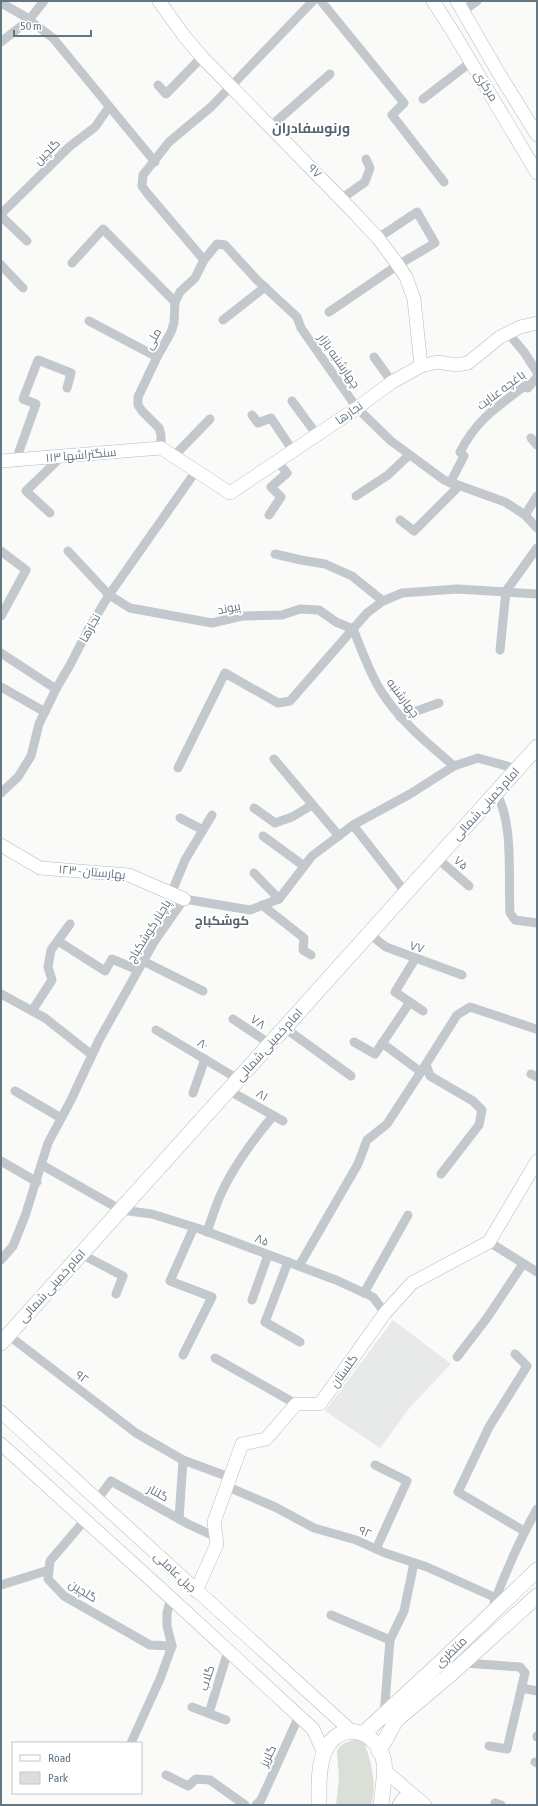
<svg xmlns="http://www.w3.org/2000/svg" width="538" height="1806" viewBox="0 0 538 1806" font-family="'Asap Condensed',Cairo,sans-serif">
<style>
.built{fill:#e8e9e9}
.green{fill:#dadfd7}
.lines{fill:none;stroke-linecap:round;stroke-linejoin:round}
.secondary-casing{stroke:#b3babf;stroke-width:14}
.primary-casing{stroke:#b5babe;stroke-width:16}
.street{stroke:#c3c8cc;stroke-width:9}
.secondary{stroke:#fff;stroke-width:13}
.primary{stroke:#fff;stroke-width:15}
.labels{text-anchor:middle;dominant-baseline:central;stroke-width:4;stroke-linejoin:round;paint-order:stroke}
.street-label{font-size:12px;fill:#657683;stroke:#fff}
.neighbourhood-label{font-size:13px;font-weight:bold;fill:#57646e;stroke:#fff}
.quarter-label{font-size:14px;font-weight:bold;fill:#57646e;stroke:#fff}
</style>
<rect width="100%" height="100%" fill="#fafaf8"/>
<!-- built -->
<polygon class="built" points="393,1320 451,1364 411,1406 380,1448 325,1411"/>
<!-- green -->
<path class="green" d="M363,1739C370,1757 378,1786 371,1805H336L339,1779L337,1751C342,1741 353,1740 363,1739Z"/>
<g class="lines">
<defs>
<g id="secondary">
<polyline points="159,1 184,36 202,57 341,199 378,238 398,265 406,277 414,299 421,366"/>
<polyline points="433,1 453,32 537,173"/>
<polyline points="457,1 498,72 537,135"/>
<polyline points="1,461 161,448 230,493 357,408 392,382 421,366 437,362 457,365 468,363 500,337 520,327 537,323"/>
<polyline points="1,845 40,868 129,875 184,899"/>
<polyline points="1,1412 350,1730"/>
<polyline points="1,1444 171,1598 313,1729 324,1753"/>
<polyline points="196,1591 217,1544 214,1522 242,1444 266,1439 296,1404 320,1404 385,1313 412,1283 489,1242 537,1161"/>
<polyline points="384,1770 425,1805"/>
<polyline points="399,1805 403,1799 418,1799"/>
</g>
<g id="primary">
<polyline points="1,1343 537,747"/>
<polyline points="364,1733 442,1661 537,1570"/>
<polyline points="379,1751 396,1720 452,1673 537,1596"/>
<path d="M319,1805C319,1788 318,1769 324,1753C338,1718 378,1729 384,1762C386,1771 382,1795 381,1805"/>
</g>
</defs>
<!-- secondary casing -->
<use href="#secondary" class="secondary-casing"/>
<!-- primary casing -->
<use href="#primary" class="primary-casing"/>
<!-- street -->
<g class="street">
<polyline points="321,1 404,103 392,115 444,182"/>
<polyline points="1,3 24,16 53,38 155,162"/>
<polyline points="463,11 477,1"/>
<polyline points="1,42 29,20 44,1"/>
<polyline points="158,85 166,94 202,57"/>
<polyline points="423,99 471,62"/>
<polyline points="271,126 330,74"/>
<polyline points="341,199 365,182 370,168 366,159"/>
<polyline points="1,214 69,147 95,127 109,107"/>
<polyline points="1,216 27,241"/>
<polyline points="204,260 147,193 142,186 143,175 169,142 211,107 313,1"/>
<polyline points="72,263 103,229 175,302"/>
<polyline points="1,265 23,288"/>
<polyline points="329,312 398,265 435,243 417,212 378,238"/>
<polyline points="223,320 265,287"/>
<polyline points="89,321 157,357"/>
<polyline points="508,333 524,352 537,372"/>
<polyline points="374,357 392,382"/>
<polyline points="292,401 317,435"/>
<polyline points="252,415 258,423 271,418 293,451"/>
<polyline points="531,438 537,445"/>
<polyline points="161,448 161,435 159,428 142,411 138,405 138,397 157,357 171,332 174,323 175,302 180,292 195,278 204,260 217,244 225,245 257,280 297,317 301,328 357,408 391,441 444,480 505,502 525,515 537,528"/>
<polyline points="174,456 210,419"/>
<polyline points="16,460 36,404 23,399 38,360 71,373 67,388"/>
<path d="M450,483L464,456L460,452C478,418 497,407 526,385L528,388L537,377"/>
<polyline points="356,496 388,475 409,455"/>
<polyline points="50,513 26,491 61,457"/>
<polyline points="269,515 281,497 271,487 287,473 278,462"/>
<polyline points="525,515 537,496"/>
<polyline points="400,520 414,531 459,486"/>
<polyline points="1,551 26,570 1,616"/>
<path d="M68,551L109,595L130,608L212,623L242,616L282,615L300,609L319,610L336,622L353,629C361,648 370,674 381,691C400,721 427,743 454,766"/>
<polyline points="275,554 301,560 325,564 352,576 383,601"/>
<polyline points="500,650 506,591 537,548"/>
<polyline points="1,653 56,689"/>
<polyline points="1,687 45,712"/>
<polyline points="400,717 439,703"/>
<polyline points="274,759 339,836"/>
<polyline points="178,768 225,673 278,703 290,701 367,613 383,601 402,593 457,589 537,594"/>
<polyline points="1,793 18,777 31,756 39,724 56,689 70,665 89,628 109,595 196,471"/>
<path d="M496,793C514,822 508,878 510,913L515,920L537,923"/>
<polyline points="254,808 275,823 292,817 312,805"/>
<polyline points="180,818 203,830"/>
<polyline points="353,825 406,893"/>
<polyline points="263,836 304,866"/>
<polyline points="437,858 469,886"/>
<polyline points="254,873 279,899"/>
<polyline points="171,894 185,860 212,815"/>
<polyline points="262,905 304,938 303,950 311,955"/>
<polyline points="369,934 386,947 462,975"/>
<polyline points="58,941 105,971 112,959 138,970"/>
<polyline points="415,959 395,992 423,1011"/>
<polyline points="143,961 203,991"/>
<polyline points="1,994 45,1018 92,1055"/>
<polyline points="32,1011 52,980 48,967 51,950 70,924"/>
<polyline points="233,1019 270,1044"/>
<polyline points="285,1028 351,1076"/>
<polyline points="156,1030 238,1079"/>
<polyline points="354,1042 375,1054 410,1002"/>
<polyline points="382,1043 421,1072"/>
<polyline points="531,1074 537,1077"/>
<polyline points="228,1090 283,1121"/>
<polyline points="15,1091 61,1118"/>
<polyline points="193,1093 205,1059"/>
<polyline points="1,1161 37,1182"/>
<polyline points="42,1165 121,1210 152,1214 200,1229 336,1280 373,1297 385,1313"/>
<polyline points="441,1174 479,1125 482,1110 473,1101 430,1076 426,1064 457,1015 470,1007 536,1029"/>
<path d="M207,1232C211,1220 215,1208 220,1196C233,1167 252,1141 273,1116"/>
<polyline points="489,1242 537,1272"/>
<polyline points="81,1254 123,1276 116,1294"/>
<polyline points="1,1260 13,1246 25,1216 48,1143 71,1100 99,1040 154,942 184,899 250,910 279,899 312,856 353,825 410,794 454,766 478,758 517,769"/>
<polyline points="288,1262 265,1322 300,1342"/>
<polyline points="299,1266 358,1164 367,1140 387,1124 426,1064"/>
<polyline points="364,1293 408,1215"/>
<polyline points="252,1300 268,1255"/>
<polyline points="8,1335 136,1433 183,1460 229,1477"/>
<polyline points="515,1354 527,1366 489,1427 458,1492 524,1531"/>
<polyline points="183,1355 212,1297 170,1281 194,1227"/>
<polyline points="457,1357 487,1318 523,1264"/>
<polyline points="215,1358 296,1404"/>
<polyline points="375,1465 407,1481 376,1549"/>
<polyline points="226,1486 275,1507 314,1528 356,1540 385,1553 427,1567 496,1598"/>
<polyline points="97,1500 111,1481 188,1524 216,1537"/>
<polyline points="179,1519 183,1460"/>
<polyline points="85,1520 50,1561 48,1579 64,1596 150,1645 172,1646"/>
<polyline points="1,1585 49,1570"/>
<path d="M494,1603C506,1571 520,1539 537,1509"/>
<polyline points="331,1615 390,1640"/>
<polyline points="464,1663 520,1667 525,1673 507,1749 489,1746"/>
<polyline points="522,1688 537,1691"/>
<polyline points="192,1707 226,1720"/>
<polyline points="209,1713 228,1651"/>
<polyline points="384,1715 390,1640 404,1611 414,1563"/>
<polyline points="537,1737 537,1736"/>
<polyline points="131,1743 160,1679 172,1646 167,1626 167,1613 171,1598"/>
<polyline points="535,1762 537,1763"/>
<polyline points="166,1775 188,1786 196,1779 210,1780 245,1805"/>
<polyline points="495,1803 501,1805"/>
<polyline points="256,1805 261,1800 299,1716"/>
</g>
<!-- secondary -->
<use href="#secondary" class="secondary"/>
<!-- primary -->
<use href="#primary" class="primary"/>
</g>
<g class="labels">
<!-- street labels -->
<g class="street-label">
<text transform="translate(486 86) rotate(58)">مرکزی</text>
<text transform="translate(47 152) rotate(-44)">گلچین</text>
<text transform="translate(315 171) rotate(46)">۹۷</text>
<text transform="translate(153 339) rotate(-61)">ملی</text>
<text transform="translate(339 361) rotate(55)">چهارشنبه بازار</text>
<text transform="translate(501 390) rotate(-37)">باغچه عنایت</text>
<text transform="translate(349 413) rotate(-35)">نجارها</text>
<text transform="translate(81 455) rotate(-5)">سنگتراشها ۱۱۳</text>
<text transform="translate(229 608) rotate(-11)">پیوند</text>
<text transform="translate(90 628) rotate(-61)">نجارها</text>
<text transform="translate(403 698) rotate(53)">چهارشنبه</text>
<text transform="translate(486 804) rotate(-48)">امام خمینی شمالی</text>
<text transform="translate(461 863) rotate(42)">۷۵</text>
<text transform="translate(92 872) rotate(5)">بهارستان - ۱۲۳</text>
<text transform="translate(149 931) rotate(-58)">پاچنار کوشکباج</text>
<text transform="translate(417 947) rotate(17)">۷۷</text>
<text transform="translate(258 1022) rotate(35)">۷۸</text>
<text transform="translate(203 1044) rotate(31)">۸۰</text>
<text transform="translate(269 1045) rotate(-48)">امام خمینی شمالی</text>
<text transform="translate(262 1095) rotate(30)">۸۱</text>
<text transform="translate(262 1240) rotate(20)">۸۵</text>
<text transform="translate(52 1286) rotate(-48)">امام خمینی شمالی</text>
<text transform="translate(344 1371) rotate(-54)">گلستان</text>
<text transform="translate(82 1377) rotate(37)">۹۲</text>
<text transform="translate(158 1493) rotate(29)">گلنار</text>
<text transform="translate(365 1532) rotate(22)">۹۲</text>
<text transform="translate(175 1572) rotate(43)">جبل عاملی</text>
<text transform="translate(83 1591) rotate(33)">گلچین</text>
<text transform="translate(451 1652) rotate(-44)">منتظری</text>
<text transform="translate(207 1678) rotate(-73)">گلاب</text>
<text transform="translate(268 1756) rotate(-65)">گلریز</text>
</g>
<!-- neighbourhood labels -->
<g class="neighbourhood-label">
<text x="222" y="920">کوشکباج</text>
</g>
<!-- quarter labels -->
<g class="quarter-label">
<text x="311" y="128">ورنوسفادران</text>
</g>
</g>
<!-- border -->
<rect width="538" height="1806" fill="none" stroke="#657683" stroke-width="4"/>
<!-- legend -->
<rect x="12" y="1742" width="130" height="52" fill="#ffffff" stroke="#c1c8cd"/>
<rect x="20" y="1755" width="20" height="6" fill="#ffffff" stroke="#c1c8cd"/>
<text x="48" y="1762" font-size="12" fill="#657683">Road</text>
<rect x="20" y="1772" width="20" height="12" fill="#dadfd7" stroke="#c1c8cd"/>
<text x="48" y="1782" font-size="12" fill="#657683">Park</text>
<!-- scale -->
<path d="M14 30v6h77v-6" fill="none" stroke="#657683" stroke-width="2"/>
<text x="20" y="30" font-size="12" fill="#657683" stroke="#ffffff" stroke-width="3" paint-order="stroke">50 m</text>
</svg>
